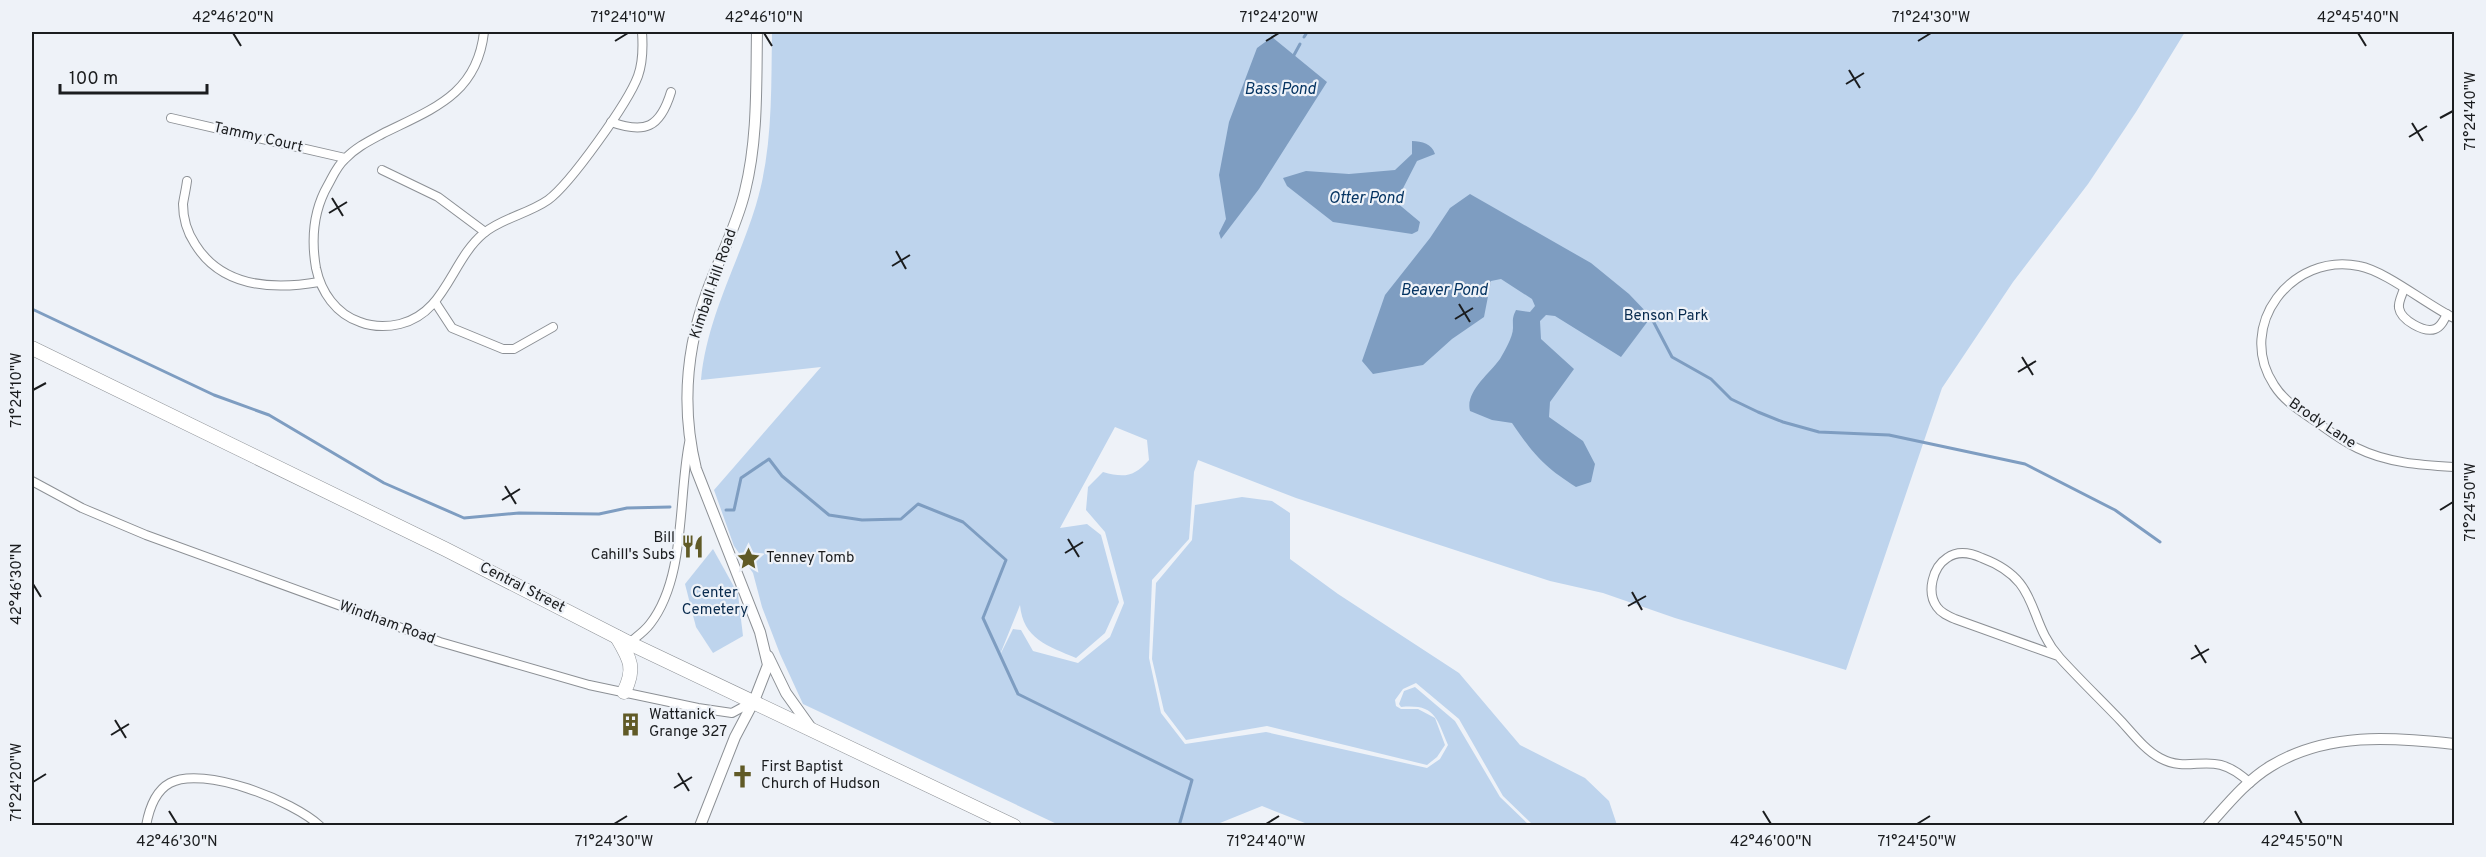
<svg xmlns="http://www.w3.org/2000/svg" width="2486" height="857" viewBox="0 0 2486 857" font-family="Overpass,sans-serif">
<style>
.green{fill:#bed4ed;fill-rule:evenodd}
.water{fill:#7e9dc1}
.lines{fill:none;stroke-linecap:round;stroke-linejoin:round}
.stream{stroke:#7e9dc1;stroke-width:3}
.minor-casing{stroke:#8c9095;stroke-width:10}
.tertiary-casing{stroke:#8c9095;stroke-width:12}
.primary-casing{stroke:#8c9095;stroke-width:15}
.minor{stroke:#fff;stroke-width:8}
.tertiary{stroke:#fff;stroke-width:10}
.primary{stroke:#fff;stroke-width:14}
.ticks{fill:none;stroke:#1b1d1f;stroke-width:2}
.labels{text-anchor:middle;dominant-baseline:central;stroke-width:4.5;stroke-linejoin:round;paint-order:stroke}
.street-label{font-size:15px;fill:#1b1d1f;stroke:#eef2f8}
.park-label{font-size:15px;fill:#082a4d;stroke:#eef2f8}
.poi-label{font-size:15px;fill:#1b1d1f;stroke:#eef2f8;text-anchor:start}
.water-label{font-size:16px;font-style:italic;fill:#053462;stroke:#eef2f8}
.neatline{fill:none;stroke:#1b1d1f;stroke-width:2}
.ticks-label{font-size:15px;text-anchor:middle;fill:#1b1d1f}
</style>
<rect width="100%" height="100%" fill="#eef2f8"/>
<!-- green -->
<g class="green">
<path d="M772,32H2185L2136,112L2088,184L2013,282L1942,388L1846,670L1675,618L1603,593L1550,581L1296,498L1198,460L1194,472L1189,539L1152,580L1149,658L1161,713L1185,744L1266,732L1427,768L1440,759L1448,745C1436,717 1435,704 1401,707L1399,704L1404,691L1415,687L1455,721L1500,797L1529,825H1310L1262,806L1215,825H1059L803,704L780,654L762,607L753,573L734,546L714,490L821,367L701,380C707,317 738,264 756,205C773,149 771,90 772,32ZM1115,427L1147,440L1149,460C1134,477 1124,478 1103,472L1088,487L1086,510L1105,532L1124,603L1110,637L1078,663L1033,651L1021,630L1013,629L999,657L1020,605C1023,639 1048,646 1076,658L1105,633L1119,602L1101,535L1087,524L1060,528Z"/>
<polygon points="1242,497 1272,501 1290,513 1290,559 1338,594 1459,673 1520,745 1585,778 1609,801 1617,825 1533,825 1503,796 1459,719 1416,683 1403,689 1395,700 1396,706 1401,709 1418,709 1435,718 1445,745 1437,757 1427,765 1267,726 1186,740 1164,711 1152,659 1156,583 1192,540 1195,505"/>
<polygon points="713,549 738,594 743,636 713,653 696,627 685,584"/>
</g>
<!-- water -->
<g class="water">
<polygon points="1272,37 1327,82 1259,189 1221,239 1219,233 1226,219 1219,175 1229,122 1257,48"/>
<path d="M1412,141C1422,141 1432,144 1435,154L1417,161L1396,202L1420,222L1418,231L1412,234L1333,222L1287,186L1283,178L1306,171L1349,174L1395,170L1412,154Z"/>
<path d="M1470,194L1591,263L1629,294L1651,317L1621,357L1555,316L1546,315L1540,321L1541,339L1574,369L1550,402L1549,417L1583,441L1595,464L1591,482L1576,487C1544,467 1533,454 1512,423L1492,420L1470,411C1465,392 1489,374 1500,359C1504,352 1513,337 1513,328C1513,320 1512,318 1516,310L1530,312L1535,306L1532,299L1501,279L1491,281L1484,317L1452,339L1423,365L1373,374L1362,361L1385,295L1430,238L1450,208Z"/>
</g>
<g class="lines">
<!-- stream -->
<g class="stream">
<polyline points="1304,37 1306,34"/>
<polyline points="1294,55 1300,44"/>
<polyline points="32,309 214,395 269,415 384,483 464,518 519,513 599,514 627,508 670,507"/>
<polyline points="1651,317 1672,357 1711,379 1731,399 1758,412 1783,422 1819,432 1889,435 2025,464 2115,510 2160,542"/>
<polyline points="726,510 734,510 741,478 769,459 782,476 829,515 862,520 901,519 918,504 963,522 1006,560 983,618 1018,694 1192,780 1179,826"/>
</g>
<defs>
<g id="minor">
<path d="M484,32C477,95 432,109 382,134C369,141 355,148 345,159C337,166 333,176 328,185C313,211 311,239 316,268C321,292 336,314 360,322C373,327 387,327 400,324C446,313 451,260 484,233C502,218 528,214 548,200C570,184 628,103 638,76C643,62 643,46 642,32"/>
<polyline points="171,118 345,158"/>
<path d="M611,122C645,134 660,128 671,92"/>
<polyline points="382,170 438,197 485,232"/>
<path d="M187,181C186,189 184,197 183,204C183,218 187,232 195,244C222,288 273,290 319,282"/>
<path d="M2404,289C2402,295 2398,302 2399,308C2401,320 2424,333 2435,329C2441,327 2444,320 2447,314"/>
<polyline points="435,302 452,328 503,349 514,349 553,327"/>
<path d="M2454,318C2427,305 2386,271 2359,266C2292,252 2235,326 2274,385C2284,401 2299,410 2315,421C2328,430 2342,441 2357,448C2387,463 2421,465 2454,467"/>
<polyline points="32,481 82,508 146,535 440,642 589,685 698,708 732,713 754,701"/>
<path d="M629,643C636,637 644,632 650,624C686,578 678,499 689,443"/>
<path d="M2058,656L1955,619C1948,616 1941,613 1937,607C1926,592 1933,567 1947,558C1958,550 1971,553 1982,558C2043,581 2025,619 2060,658C2080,680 2101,700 2121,721C2133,734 2145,750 2160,758C2194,776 2211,746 2250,783"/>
<path d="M146,826C149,809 155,791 170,783C203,765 294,801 320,826"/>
</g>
<g id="tertiary">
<polyline points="768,656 786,693 811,728"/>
<path d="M700,826L735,737L754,701L768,665L760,632L696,469C681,408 686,348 708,289C720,257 737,225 745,191C758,139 756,85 757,32"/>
<path d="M2208,826C2227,805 2246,781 2271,766C2327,732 2392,737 2454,744"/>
</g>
<g id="primary">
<polyline points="32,348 445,549 629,643 1014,826"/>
<path d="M617,637C630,659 636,668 624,692"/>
</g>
</defs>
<!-- minor casing -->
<use href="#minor" class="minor-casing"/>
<!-- tertiary casing -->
<use href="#tertiary" class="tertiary-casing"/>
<!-- primary casing -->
<use href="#primary" class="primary-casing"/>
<!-- minor -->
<use href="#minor" class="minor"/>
<!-- tertiary -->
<use href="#tertiary" class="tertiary"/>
<!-- primary -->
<use href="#primary" class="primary"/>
</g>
<!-- ticks -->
<path class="ticks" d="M233,33L241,46M764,33L772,46M2358,33L2366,46M615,41L628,33M1266,41L1279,33M1918,41L1931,33M1849,70L1860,88M1846,84L1864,73M2440,118L2453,111M2412,123L2423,141M2409,137L2427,126M332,198L343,216M329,213L347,202M896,251L906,269M892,266L910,255M1459,304L1470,322M1455,319L1473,308M2022,357L2033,375M2018,372L2036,361M33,390L46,383M505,486L516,504M502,500L520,489M2440,510L2453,502M1068,539L1079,557M1065,553L1083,542M33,584L41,597M1632,592L1642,610M1628,606L1646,596M2195,645L2206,663M2191,659L2209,649M115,720L126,738M111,735L129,724M678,773L689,791M33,782L46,774M674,788L692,777M169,811L177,824M1763,811L1771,824M2295,811L2302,824M614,824L627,816M1266,824L1279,816M1917,824L1930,816"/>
<!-- icons -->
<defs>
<symbol id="restaurant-bare" viewBox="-9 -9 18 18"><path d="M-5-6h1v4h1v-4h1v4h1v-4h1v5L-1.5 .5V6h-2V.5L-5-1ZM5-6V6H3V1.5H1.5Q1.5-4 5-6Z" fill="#605a26" stroke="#eef2f8" stroke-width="2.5" paint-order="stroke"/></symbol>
<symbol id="sight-bare" viewBox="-9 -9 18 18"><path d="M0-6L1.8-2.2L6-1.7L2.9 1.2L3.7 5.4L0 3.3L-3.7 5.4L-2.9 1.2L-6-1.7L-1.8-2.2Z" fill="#605a26" stroke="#eef2f8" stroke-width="2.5" paint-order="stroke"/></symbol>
<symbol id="building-bare" viewBox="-9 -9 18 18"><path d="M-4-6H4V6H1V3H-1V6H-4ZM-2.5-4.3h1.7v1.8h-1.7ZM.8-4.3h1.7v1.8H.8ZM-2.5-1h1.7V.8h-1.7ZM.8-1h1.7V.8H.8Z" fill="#605a26" stroke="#eef2f8" stroke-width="2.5" paint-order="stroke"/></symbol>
<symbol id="church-bare" viewBox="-9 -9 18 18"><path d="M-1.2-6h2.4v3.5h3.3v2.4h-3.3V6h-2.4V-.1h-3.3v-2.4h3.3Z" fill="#605a26" stroke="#eef2f8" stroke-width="2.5" paint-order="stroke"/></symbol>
</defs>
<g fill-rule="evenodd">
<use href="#restaurant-bare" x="676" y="530" width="33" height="33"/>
<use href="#sight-bare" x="732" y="542" width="33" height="33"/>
<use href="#building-bare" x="614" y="708" width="33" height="33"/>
<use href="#church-bare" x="726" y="760" width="33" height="33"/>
</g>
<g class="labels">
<!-- street labels -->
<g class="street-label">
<text transform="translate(258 138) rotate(13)">Tammy Court</text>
<text transform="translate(714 284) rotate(-71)">Kimball Hill Road</text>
<text transform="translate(2322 424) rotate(34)">Brody Lane</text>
<text transform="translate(522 588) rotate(27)">Central Street</text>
<text transform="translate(387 623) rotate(20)">Windham Road</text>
</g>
<!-- park labels -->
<g class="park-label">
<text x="1666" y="316">Benson Park</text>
<text x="715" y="593">Center<tspan x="715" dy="17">Cemetery</tspan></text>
</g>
<!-- poi labels -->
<g class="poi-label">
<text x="675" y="538" text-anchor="end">Bill<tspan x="675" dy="17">Cahill's Subs</tspan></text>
<text x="766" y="558">Tenney Tomb</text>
<text x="649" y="715">Wattanick<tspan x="649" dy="17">Grange 327</tspan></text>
<text x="761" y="767">First Baptist<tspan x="761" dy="17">Church of Hudson</tspan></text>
</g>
<!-- water labels -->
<g class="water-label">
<text x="1280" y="90">Bass Pond</text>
<text x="1366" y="199">Otter Pond</text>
<text x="1444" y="291">Beaver Pond</text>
</g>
</g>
<!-- border -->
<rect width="2486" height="857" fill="none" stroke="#eef2f8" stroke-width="66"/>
<!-- scale -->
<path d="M60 84v9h147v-9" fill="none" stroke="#1b1d1f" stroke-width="3"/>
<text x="69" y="84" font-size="18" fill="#1b1d1f" stroke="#eef2f8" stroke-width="4.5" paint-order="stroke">100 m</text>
<rect x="33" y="33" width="2420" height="791" class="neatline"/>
<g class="ticks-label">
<text x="233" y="22">42°46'20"N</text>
<text x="628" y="22">71°24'10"W</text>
<text x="764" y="22">42°46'10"N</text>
<text x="1279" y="22">71°24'20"W</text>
<text x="1931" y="22">71°24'30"W</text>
<text x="2358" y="22">42°45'40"N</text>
<text transform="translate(2470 111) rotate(-90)" y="5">71°24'40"W</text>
<text transform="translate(16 390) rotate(-90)" y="5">71°24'10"W</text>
<text transform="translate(2470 502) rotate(-90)" y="5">71°24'50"W</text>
<text transform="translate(16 584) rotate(-90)" y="5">42°46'30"N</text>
<text transform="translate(16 782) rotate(-90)" y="5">71°24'20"W</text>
<text x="177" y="846">42°46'30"N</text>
<text x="614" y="846">71°24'30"W</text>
<text x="1266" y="846">71°24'40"W</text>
<text x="1771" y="846">42°46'00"N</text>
<text x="1917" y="846">71°24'50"W</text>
<text x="2302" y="846">42°45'50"N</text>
</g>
</svg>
